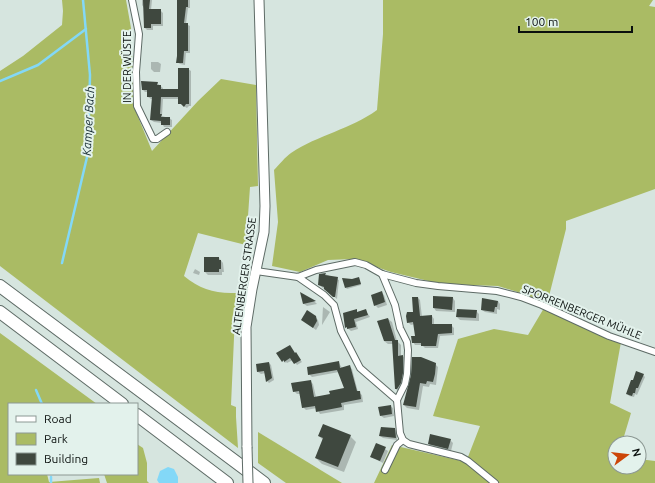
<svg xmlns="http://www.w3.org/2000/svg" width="655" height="483" viewBox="0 0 655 483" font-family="Ubuntu,sans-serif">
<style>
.green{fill:#aabb64}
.water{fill:#83d8f7}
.shadow{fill:#0003}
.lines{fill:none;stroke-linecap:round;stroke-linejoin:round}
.stream{stroke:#83d8f7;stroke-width:2.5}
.building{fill:#3f483f}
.minor-casing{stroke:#5e6b66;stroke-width:8}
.secondary-casing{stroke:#5e6b66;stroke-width:11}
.motorway-casing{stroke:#5e6b66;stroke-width:14}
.minor{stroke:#fff;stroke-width:6}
.secondary{stroke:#fff;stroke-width:9}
.motorway{stroke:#fff;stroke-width:12}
.secondary-bridge-casing{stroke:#5e6b66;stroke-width:11;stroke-linecap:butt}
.secondary-bridge{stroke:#fff;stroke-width:9}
.labels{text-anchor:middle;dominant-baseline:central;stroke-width:4;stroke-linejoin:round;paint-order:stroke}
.street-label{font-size:11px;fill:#0a100e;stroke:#e3f2ec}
.water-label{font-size:12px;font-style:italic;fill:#192d35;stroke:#e3f2ec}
</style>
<rect width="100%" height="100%" fill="#d6e5df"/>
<!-- green -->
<g class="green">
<path d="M62,0H126L131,28L134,107L152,151L198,101L221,79L256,85L258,186L250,187L246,245L198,233L184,276C200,289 215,294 236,293L231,405L236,407V417L238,448L0,266V71L23,56L62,25L63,11Z"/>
<path d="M383,0H653L649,6L655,7V189L566,221V229L547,304L527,295L498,286L441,284L391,272L353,259L328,260L300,272L272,266L278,222L274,170C279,165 285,157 291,153C318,135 351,129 377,110L383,34Z"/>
<polygon points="544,308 621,342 610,403 631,413 622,443 615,443 615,467 639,467 639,459 655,461 655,483 374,483 392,445 466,462 480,426 433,416 458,339 494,329 528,335"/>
<polygon points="0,333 97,404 9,404 9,474 47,474 49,482 99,478 100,483 0,483"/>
<polygon points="258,432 342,483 286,483 258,463"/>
<polygon points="137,444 143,448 147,463 147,481 149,483 107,483 104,474 137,474"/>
</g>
<!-- water -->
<polygon class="water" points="168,467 174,469 178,477 178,483 159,483 157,480 160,471"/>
<!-- shadow -->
<g class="shadow">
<polygon points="142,0 152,0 151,10 160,10 163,13 163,26 153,26 153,30 147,30 145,28 144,8 142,5"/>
<polygon points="178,0 190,0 190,8 188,8 186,24 190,26 190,53 186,53 185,65 180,64 177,62"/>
<polygon points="151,62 158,62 161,64 160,72 154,72 151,69"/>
<polygon points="188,69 191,71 191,106 189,106 187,108 179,103 179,99 163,99 162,116 169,118 172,120 172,127 164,127 162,123 154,122 151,120 153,99 151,99 148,97 148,92 145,92 143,90 157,83 163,88 163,90 179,90"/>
<polygon points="205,258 219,258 223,263 224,272 222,272 222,275 208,275 205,272"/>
<polygon points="195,269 200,272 199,275 193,273"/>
<polygon points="325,274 339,280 337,299 319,285"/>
<polygon points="359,279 361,285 347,289 346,288"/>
<polygon points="382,293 384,295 387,305 378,308 375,305"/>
<polygon points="302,294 315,302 317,304 307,306 304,304"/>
<polygon points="418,298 420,300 422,317 432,316 434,319 434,325 451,325 454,328 454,335 440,336 438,348 425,348 422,345 415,345 413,342 416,337 415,324 411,325 408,322 414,312"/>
<polygon points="453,298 455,301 455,312 436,311 434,308"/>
<polygon points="498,301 500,304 500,310 497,309 497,314 485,312 482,310"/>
<polygon points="323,307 330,312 322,325 322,324"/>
<polygon points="356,311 359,313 366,311 370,317 356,322 358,329 351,331 346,327"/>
<polygon points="476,311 479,314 479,321 460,320 457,317"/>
<polygon points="315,317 318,320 319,325 316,330 305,322"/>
<polygon points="388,319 392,322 397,341 401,345 401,356 403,356 406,360 404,386 399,393 396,389 393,344 388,344 384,341"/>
<polygon points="278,354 296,354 302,362 297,365 293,360 287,363 286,362 285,363"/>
<polygon points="269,363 271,365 274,380 269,383 267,381 266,373 261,374 258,372"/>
<polygon points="339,363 342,368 349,366 352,369 358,392 362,395 363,402 344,405 344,410 320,414 317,408 306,410 303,407 300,394 297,394 294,391 310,381 313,384 316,397 331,395 345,389 339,372 312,377 309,374"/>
<polygon points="435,364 438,367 436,385 430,384 429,387 423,386 419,410 407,408 404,405 412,375"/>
<polygon points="643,375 645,377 637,395 635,394 634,397 629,396 627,393"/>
<polygon points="390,406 393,408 394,416 384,418 381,416"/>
<polygon points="395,429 397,432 397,440 383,438 380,436"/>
<polygon points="319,436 350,436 356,442 344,472 322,464 316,458 323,440"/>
<polygon points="450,440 453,443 451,451 431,446 429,444"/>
<polygon points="377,444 388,451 383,463 371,457"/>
</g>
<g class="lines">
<!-- stream -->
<g class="stream">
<polyline points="0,81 38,65 86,29"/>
<polyline points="62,263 88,153 90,75 83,0"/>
<polyline points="36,390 42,404"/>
<polyline points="51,477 51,483"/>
</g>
</g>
<!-- building -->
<g class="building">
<polygon points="143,0 150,0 149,9 161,9 161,24 151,24 151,28 144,28"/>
<polygon points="177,0 188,0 188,7 186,7 184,23 188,23 188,51 184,51 183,63 176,63 177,56"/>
<polygon points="178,68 189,68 189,104 186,104 184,107 181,104 178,104 178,97 161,97 160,114 162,114 161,117 170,117 170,125 161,125 161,118 161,121 150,120 152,97 147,97 147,90 142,90 141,81 158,82 157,85 161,85 161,89 178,89"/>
<polygon points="204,257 219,257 219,260 221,260 221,269 219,269 219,272 204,272"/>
<polygon points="326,273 325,275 338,277 335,297 333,297 324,289 324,287 318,285 319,274"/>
<polygon points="359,277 361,284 345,288 342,278 352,279"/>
<polygon points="382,291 385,302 374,306 371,295"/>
<polygon points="300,292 316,301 303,304"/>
<polygon points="433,296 453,297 452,310 433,308"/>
<polygon points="412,297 418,297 420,316 432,315 432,324 452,324 452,333 438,334 436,346 421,346 421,343 412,343 411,336 415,336 413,322 407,323 406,316 407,312 413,312"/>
<polygon points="482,298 498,301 497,307 495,307 494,312 481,310"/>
<polygon points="357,309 357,312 366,309 368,315 354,319 356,327 347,329 347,327 345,328 343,313"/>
<polygon points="457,309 477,310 476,318 456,317"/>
<polygon points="307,310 316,316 317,321 313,328 301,320"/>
<polygon points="388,318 395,340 398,340 398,356 403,355 403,373 401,383 397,389 395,389 392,341 384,341 377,321"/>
<polygon points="290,345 295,353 296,352 301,360 294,364 290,358 284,362 284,360 282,362 276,353"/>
<polygon points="412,357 421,357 436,363 435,374 433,382 427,381 426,384 420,383 416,407 403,405 411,375"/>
<polygon points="339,361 340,368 350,365 357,391 360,391 361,399 341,403 342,407 316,412 315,406 302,408 299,391 293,392 291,383 311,380 314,397 330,394 329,391 344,388 337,370 308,375 307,367"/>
<polygon points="269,362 272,378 266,382 264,371 257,372 256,364"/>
<polygon points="636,371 644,374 640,383 638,388 636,388 635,393 633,393 632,396 626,394 631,380 633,380"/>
<polygon points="391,405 392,414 380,416 378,407"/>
<polygon points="323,424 351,435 338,467 315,458 323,438 318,436"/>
<polygon points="381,427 395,428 396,438 379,436"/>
<polygon points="430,434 451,439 448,449 428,444"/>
<polygon points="376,443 386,447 380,461 370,457"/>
</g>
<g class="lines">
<defs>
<g id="minor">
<polyline points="132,0 139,34 136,72 137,106 153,139 157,139 167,132"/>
<polyline points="256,271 298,277 316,270 355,262 366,265 382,274 416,283 438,286 497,291 521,297 542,305 609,336 655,352"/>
<polyline points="382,274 395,305 400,328 407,342 408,350 407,374 405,384 397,400 400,433 403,440 409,444 461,457 468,461 495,483"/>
<polyline points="298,277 324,295 334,305 341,331 360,368 397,400"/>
<polyline points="385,470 397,445 403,440"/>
</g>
<polyline id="secondary" points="247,447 246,327 252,289 264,232 265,206 259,0"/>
<g id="motorway">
<polyline points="0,286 264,483"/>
<polyline points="0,312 122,404"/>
<polyline points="137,415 227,483"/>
</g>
</defs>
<!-- minor casing -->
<use href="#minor" class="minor-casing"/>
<!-- secondary casing -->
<use href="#secondary" class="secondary-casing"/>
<!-- motorway casing -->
<use href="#motorway" class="motorway-casing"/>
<!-- minor -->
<use href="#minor" class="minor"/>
<!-- secondary -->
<use href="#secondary" class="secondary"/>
<!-- motorway -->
<use href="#motorway" class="motorway"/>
<defs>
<polyline id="secondary-bridge" points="247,447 248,483"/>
</defs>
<!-- secondary-bridge casing -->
<use href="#secondary-bridge" class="secondary-bridge-casing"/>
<!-- secondary-bridge -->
<use href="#secondary-bridge" class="secondary-bridge"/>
</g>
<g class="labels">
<!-- street labels -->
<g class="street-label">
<text transform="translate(127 67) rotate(-90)">IN DER WÜSTE</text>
<text transform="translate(244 276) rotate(-82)">ALTENBERGER STRASSE</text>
<text transform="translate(582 312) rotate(22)">SPORRENBERGER MÜHLE</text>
</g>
<!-- water labels -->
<g class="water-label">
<text transform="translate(88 121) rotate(-87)">Kamper Bach</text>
</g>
</g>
<!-- legend -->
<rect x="8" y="403" width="130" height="72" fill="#e3f2ec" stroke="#8c9893"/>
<rect x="16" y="416" width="20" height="6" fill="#ffffff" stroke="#8c9893"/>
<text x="44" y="423" font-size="12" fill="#0a100e">Road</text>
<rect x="16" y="433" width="20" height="12" fill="#aabb64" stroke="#8c9893"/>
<text x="44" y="443" font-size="12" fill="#0a100e">Park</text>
<rect x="16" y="453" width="20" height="12" fill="#3f483f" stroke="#8c9893"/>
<text x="44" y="463" font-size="12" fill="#0a100e">Building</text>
<!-- north arrow -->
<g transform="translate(627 455) rotate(75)"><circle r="19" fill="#e3f2ec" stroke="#8c9893"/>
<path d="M0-3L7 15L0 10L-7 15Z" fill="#cc4608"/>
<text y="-6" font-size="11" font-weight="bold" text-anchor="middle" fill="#0a100e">N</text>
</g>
<!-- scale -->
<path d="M519 26v6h113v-6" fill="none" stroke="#0a100e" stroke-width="2"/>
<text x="525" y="26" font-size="12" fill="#0a100e" stroke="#e3f2ec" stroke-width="3" paint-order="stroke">100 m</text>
</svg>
